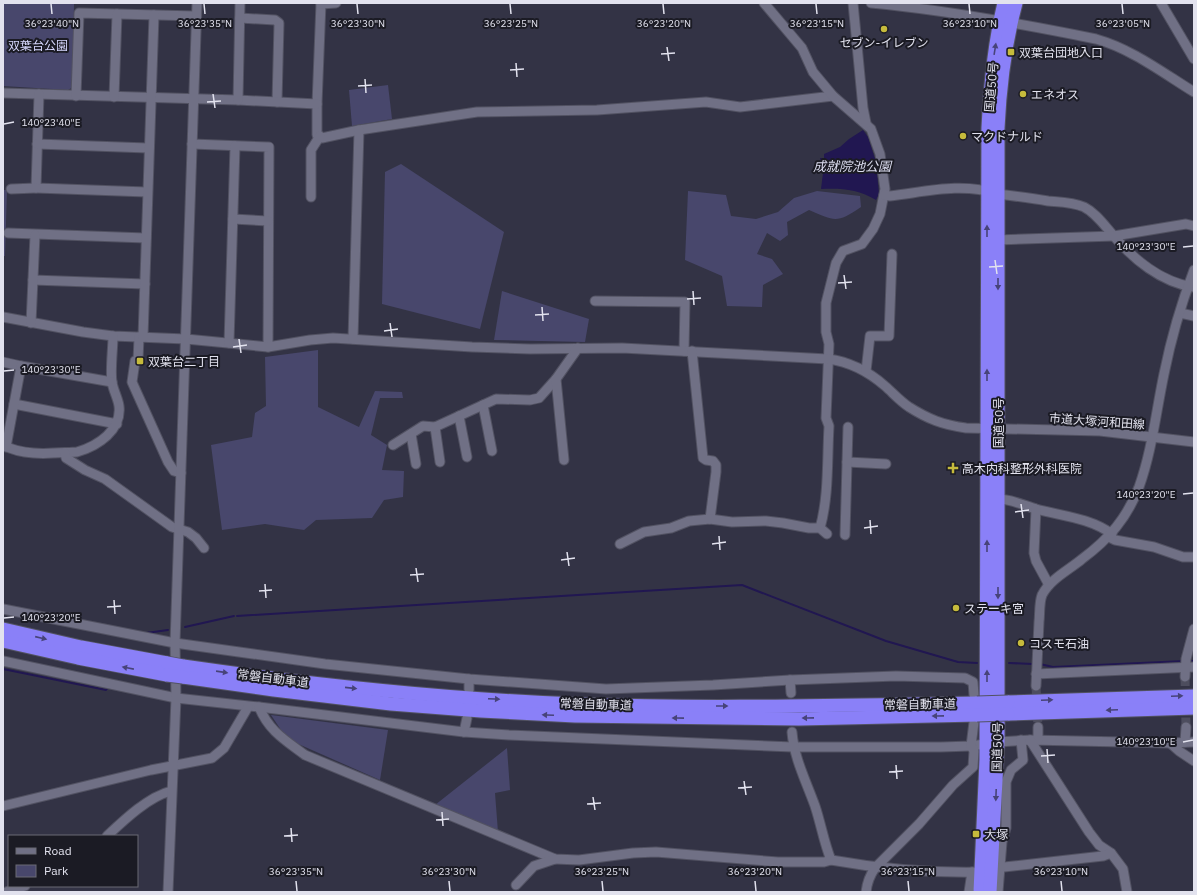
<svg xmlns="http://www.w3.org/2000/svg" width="1197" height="895" viewBox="0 0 1197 895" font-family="'IBM Plex Sans','Noto Sans JP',sans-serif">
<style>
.green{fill:#48476c}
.water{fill:#211751}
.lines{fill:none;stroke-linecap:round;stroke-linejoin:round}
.stream{stroke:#211751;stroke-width:2}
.minor-tunnel{stroke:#4d4d5e;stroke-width:9;stroke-dasharray:9 4.5;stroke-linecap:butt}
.minor-casing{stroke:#525262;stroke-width:11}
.highway-casing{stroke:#525262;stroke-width:15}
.minor{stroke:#707085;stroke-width:9}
.highway{stroke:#8a80f8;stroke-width:13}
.highway-bridge-casing{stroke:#525262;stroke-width:15;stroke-linecap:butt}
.highway-bridge{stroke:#8a80f8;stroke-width:13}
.oneway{fill:#474379}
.ticks{fill:none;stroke:#e2e2ee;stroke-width:1.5}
.poi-dot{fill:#c6bb3c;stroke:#1b1b24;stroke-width:1.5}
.labels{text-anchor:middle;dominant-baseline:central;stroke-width:4;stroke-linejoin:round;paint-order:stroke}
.poi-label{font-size:12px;fill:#e2e2ee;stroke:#1b1b24;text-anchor:start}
.park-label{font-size:12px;fill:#d7d8fe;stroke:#1b1b24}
.street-label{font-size:12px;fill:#e2e2ee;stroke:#1b1b24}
.water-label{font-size:13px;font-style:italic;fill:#dbdcef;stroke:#1b1b24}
.ticks-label{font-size:10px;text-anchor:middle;fill:#e2e2ee;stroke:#1b1b24;stroke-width:4;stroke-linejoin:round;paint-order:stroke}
</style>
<rect width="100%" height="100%" fill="#333345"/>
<!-- green -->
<g class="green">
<polygon points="3,3 74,3 73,87 68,90 3,86"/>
<polygon points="388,85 392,119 352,126 349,90"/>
<polygon points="401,164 504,232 480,329 382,304 385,172"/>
<polygon points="3,190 7,190 5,256 3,256"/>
<path d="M688,191L726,195L731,216L756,219L778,212L794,198L817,191L860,196L861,207C836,224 835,221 809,210L787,222L788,235L780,241L767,233L757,254L772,259L783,274L763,285L762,307L727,306L722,276L685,260Z"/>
<polygon points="502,291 589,319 585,342 494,340"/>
<polygon points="318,350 318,407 359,427 375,391 402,392 403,398 380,398 371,435 387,445 382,470 404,471 403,497 384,500 372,518 316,520 304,530 265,524 222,530 211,445 252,437 255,413 266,406 265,357"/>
<polygon points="271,715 388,730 380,780 287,739"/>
<polygon points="507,748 510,790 495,793 498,832 435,805"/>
</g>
<!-- water -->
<path class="water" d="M863,130L868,137L876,162L879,194L876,200C858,189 841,188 821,189L823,173L820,158H824V154L840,147L849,139Z"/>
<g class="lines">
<!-- stream -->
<g class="stream">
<polyline points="237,616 742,585 886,641 958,662 977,663"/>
<polyline points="185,627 234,616"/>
<polyline points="146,633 168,630"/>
<polyline points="1189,661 1194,661"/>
<polyline points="1009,663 1033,664"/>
<polyline points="1040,664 1053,667 1184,661"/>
<polyline points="3,669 106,690 108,687"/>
</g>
<!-- minor-tunnel -->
<g class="minor-tunnel">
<polyline points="1185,677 1186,727"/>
<polyline points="1036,686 1038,727"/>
</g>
<defs>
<g id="minor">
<polyline points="321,3 317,104 317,135 322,138 359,130 477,112 597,110 706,102 740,107 833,96"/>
<path d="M764,3L802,48L813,72L833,96L871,129L880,154L885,189L880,214L873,229L862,244L843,251L836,263L826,303V332L829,344L826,418L829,426C827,460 829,496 820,528"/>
<polyline points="853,3 863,108 866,123"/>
<path d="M871,3C947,10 1022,24 1096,39C1132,49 1163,73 1194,92"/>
<polyline points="1161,3 1194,59"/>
<polyline points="321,4 336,3"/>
<polyline points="240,18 275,20 279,23 277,102"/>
<polyline points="3,93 238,100 317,104"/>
<polyline points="39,94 36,188 147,192"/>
<polyline points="76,96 79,13 196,16"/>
<polyline points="114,97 117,14"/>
<polyline points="238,100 240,3"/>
<polyline points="37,144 148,148"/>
<polyline points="192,144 269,147 268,347"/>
<polyline points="11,189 36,188"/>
<path d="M884,195L890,196C925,192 962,182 997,194C1014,196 1031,198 1048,201C1060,202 1073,202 1084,207C1096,213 1104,225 1113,235C1133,259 1161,282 1193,287"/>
<polyline points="311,197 311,150 320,136"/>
<polyline points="233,219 268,221"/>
<polyline points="8,233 146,238"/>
<polyline points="997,240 1114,236 1186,224 1194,226"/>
<polyline points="33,280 145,284"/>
<polyline points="595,301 685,302 684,351"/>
<polyline points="1180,313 1194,316"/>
<path d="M3,317L83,332L113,336L186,339L268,347L310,340L333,338L472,347L530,349L622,348L828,359C851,362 868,371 885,386C893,393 900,401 909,407C928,419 943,425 966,428L1100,431L1194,442"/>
<polyline points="31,323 35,235"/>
<polyline points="139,337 138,361 135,361 132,382 168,462 174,471 181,473"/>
<polyline points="143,337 154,15"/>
<polyline points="353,339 359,130"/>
<polyline points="229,343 235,146"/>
<polyline points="692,351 703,458 706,460 713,461 716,465 716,472 710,519"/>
<polyline points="3,362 21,366"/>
<polyline points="866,371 870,336 889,336 892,254"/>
<polyline points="14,404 117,424"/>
<polyline points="483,405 492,451"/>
<polyline points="459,416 467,457"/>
<polyline points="435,427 440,462"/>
<polyline points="411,434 416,464"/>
<path d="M3,445C25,457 53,453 77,452C98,446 122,430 119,406C118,398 113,390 112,382C110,371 113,348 113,336"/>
<polyline points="393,445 423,426 435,427 496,399 530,400 539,398 556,379"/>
<polyline points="6,447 21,366 112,382"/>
<polyline points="65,453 66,458 85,470 105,479 172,527 188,532 196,538 204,548"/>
<polyline points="564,460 556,379 578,348"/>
<polyline points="847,462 886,464"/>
<path d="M998,499C1011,499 1023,505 1036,509C1062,516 1090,518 1112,534"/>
<polyline points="1036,509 1034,553 1036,561 1049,585"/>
<polyline points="845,535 848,427"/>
<polyline points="1109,537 1115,540 1154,547 1183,557 1194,557"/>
<polyline points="620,544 644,532 671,528 689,521 710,519 732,522 766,521 783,523 809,528 820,528 827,534"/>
<polyline points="3,609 175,643 325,664 469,679 606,689 713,685 790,680 896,676 965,678 973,682 974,695"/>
<polyline points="3,661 176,698 259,707 464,732 509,735 793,747 941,747 971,746 998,742 1030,740 1170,743 1194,742"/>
<polyline points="1036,674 1194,667"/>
<polyline points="1185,677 1186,659 1194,629"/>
<polyline points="469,679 469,690"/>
<polyline points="790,680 791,693"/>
<path d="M1036,686C1037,665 1038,643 1039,622C1040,614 1039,603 1042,595C1050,579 1069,570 1082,559C1109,539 1127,518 1139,487C1152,451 1156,412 1164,374C1171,339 1181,304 1194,270"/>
<path d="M259,707C269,731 285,740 305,755L555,859L579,860L633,853L656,852L778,862H824L831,860"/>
<polyline points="1038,727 1038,740"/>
<polyline points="464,732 467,718"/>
<path d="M792,732C794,758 806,781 815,806C821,824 824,843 831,860C881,869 930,873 981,872"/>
<polyline points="1030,740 1089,832 1099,845 1111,853 1123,869 1127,892"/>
<polyline points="1185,742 1186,727"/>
<polyline points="1170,743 1179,751 1194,761"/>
<polyline points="3,806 151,770 212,758 224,748 248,707"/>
<path d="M107,836C124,820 148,797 171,791"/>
<polyline points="995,868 1103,856 1111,853"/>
<polyline points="516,885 534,866 555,859"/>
<polyline points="6,892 25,886"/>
<polyline points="168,892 176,698 175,643 197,3"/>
<path d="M866,892C867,883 870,875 875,868L919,824L953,785L973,767L974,751L971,746L974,722"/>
<polyline points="969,892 972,872"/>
<polyline points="998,892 1002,842 1006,828 1006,782 1011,770 1023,760 1021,740"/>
</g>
<g id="highway">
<polyline points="3,629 81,647 167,663"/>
<polyline points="3,641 78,658 167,675"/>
<path d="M183,666C314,685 445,699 577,704C710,709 844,705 977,703"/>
<polyline points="183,677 274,690 391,704 481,711 575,716 799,719 977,715"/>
<polyline points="1008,702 1194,696"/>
<polyline points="1008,714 1194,708"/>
<path d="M980,892L986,760L988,128C990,86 994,44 1004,3"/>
<path d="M990,892L998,742V128C1000,86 1005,44 1016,3"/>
</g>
</defs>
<!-- minor casing -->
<use href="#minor" class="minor-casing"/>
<!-- highway casing -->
<use href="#highway" class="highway-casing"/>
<!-- minor -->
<use href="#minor" class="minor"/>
<!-- highway -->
<use href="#highway" class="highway"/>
<defs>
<g id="highway-bridge">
<polyline points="167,663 183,666"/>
<polyline points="167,675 183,677"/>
<polyline points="977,703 1008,702"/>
<polyline points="977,715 1008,714"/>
</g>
</defs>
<!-- highway-bridge casing -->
<use href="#highway-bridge" class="highway-bridge-casing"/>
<!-- highway-bridge -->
<use href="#highway-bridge" class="highway-bridge"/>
</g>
<!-- one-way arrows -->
<defs><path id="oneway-solid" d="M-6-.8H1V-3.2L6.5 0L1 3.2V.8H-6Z"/></defs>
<g class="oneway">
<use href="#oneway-solid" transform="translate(995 49) rotate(-81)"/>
<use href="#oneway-solid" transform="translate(987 231) rotate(-90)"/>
<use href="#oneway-solid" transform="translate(998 284) rotate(90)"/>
<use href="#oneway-solid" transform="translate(987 375) rotate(-90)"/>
<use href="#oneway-solid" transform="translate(987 546) rotate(-90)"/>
<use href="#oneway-solid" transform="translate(998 593) rotate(90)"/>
<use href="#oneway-solid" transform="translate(41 638) rotate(13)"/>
<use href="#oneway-solid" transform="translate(128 668) rotate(-169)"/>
<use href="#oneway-solid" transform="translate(222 672) rotate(8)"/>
<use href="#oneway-solid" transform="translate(987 676) rotate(-90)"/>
<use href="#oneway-solid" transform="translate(351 688) rotate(6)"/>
<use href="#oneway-solid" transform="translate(1177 696) rotate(-2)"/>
<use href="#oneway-solid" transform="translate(494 699) rotate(3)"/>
<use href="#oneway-solid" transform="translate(1047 700) rotate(-2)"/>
<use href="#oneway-solid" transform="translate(722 706)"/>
<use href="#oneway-solid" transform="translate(1112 710) rotate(178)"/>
<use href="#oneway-solid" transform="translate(548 715) rotate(-177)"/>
<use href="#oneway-solid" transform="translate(938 716) rotate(179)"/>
<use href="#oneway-solid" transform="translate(678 718) rotate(-179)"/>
<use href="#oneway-solid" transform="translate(808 718) rotate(179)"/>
<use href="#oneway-solid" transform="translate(996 795) rotate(92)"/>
</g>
<!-- ticks -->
<path class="ticks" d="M51,4L52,14M204,4L205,14M357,4L358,14M510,4L511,14M663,4L664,14M816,4L817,14M969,4L970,14M1122,4L1123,14M667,47L669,61M661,54L675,53M516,63L517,77M510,70L524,69M365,79L366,93M358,86L372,85M213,94L215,108M207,102L221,101M4,124L14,122M1183,247L1193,246M995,260L997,274M989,267L1003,266M844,275L846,289M838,283L852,282M693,291L694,305M687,299L701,298M542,307L543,321M535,315L549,314M390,323L392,337M384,331L398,329M239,339L241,353M233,347L247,345M4,371L14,370M1183,494L1193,493M1021,504L1023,518M1015,512L1029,510M870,520L871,534M864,528L878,526M719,536L720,550M712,544L726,542M567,552L569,566M561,560L575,558M416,568L418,582M410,575L424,574M265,584L266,598M259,591L272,590M114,600L115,614M107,607L121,606M4,618L14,617M1183,742L1193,740M1047,749L1048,763M1041,756L1055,755M896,765L897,779M889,772L903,771M744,781L746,795M738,788L752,787M593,797L595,810M587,804L601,803M442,812L443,826M436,820L449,819M291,828L292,842M284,836L298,835M296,881L297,891M449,881L450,891M602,881L603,891M755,881L756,891M908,881L909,891M1061,881L1062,891"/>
<!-- markers -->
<g class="poi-dot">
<circle cx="884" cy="29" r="4"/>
<rect x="1007" y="48" width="8" height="8" rx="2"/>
<circle cx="1023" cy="94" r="4"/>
<circle cx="963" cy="136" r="4"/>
<rect x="136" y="357" width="8" height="8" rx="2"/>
<path d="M951 462h4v4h4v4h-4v4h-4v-4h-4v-4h4z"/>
<circle cx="956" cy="608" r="4"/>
<circle cx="1021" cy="643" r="4"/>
<rect x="972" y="830" width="8" height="8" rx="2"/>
</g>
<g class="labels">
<!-- poi labels -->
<g class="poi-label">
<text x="884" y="42" text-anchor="middle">セブン-イレブン</text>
<text x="1019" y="52">双葉台団地入口</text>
<text x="1031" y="94">エネオス</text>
<text x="971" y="136">マクドナルド</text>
<text x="148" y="361">双葉台二丁目</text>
<text x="962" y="468">高木内科整形外科医院</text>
<text x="964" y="608">ステーキ宮</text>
<text x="1029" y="643">コスモ石油</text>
<text x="984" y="834">大塚</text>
</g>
<!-- park labels -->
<g class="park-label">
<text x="38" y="45">双葉台公園</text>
</g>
<!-- street labels -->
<g class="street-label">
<text transform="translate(991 87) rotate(-85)">国道50号</text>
<text transform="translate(1097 421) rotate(4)">市道大塚河和田線</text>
<text transform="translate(998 423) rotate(-90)">国道50号</text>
<text transform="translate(273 678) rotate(7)">常磐自動車道</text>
<text transform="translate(596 704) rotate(2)">常磐自動車道</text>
<text transform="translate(920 704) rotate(-1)">常磐自動車道</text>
<text transform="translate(997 747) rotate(-89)">国道50号</text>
</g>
<!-- water labels -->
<g class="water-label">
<text x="852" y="166">成就院池公園</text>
</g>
</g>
<g class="ticks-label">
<text x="52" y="27">36°23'40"N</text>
<text x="205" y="27">36°23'35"N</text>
<text x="358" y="27">36°23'30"N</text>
<text x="511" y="27">36°23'25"N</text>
<text x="664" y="27">36°23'20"N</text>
<text x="817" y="27">36°23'15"N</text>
<text x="970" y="27">36°23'10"N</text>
<text x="1123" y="27">36°23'05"N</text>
<text x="51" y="126">140°23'40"E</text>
<text x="1146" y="250">140°23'30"E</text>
<text x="51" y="373">140°23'30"E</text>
<text x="1146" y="498">140°23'20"E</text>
<text x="51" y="621">140°23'20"E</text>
<text x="1146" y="745">140°23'10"E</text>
<text x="296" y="875">36°23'35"N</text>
<text x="449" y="875">36°23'30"N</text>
<text x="602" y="875">36°23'25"N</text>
<text x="755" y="875">36°23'20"N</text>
<text x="908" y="875">36°23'15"N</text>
<text x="1061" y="875">36°23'10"N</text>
</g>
<!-- border -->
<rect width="1197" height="895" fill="none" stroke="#e2e2ee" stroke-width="8"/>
<!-- legend -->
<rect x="8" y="835" width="130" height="52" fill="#1b1b24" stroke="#6b6b75"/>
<rect x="16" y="848" width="20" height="6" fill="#707085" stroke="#6b6b75"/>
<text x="44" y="855" font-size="12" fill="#e2e2ee">Road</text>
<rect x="16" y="865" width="20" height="12" fill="#48476c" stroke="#6b6b75"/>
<text x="44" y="875" font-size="12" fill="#e2e2ee">Park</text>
</svg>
